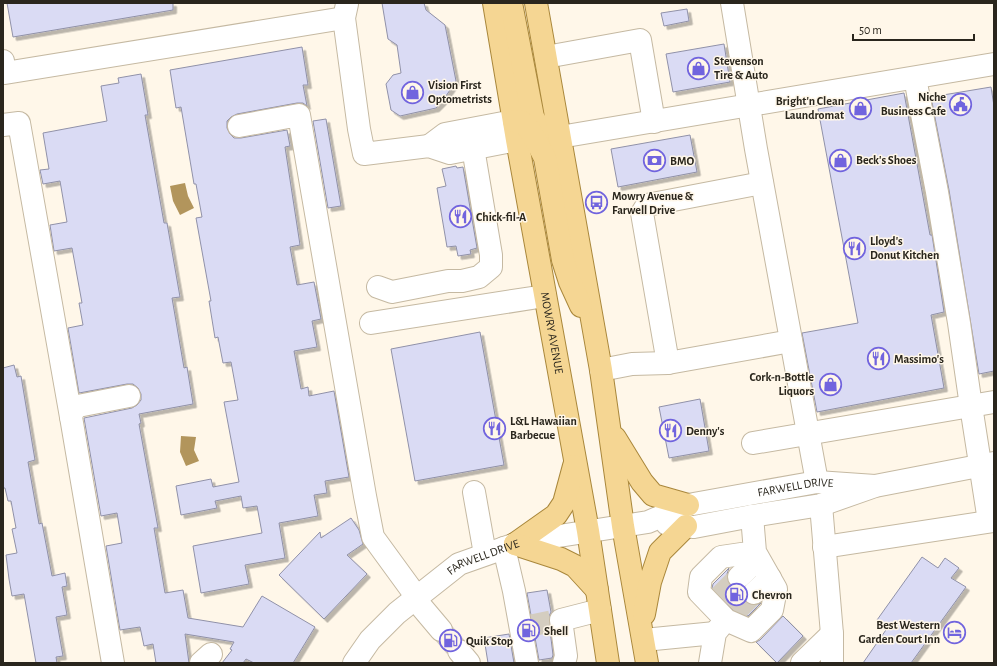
<svg xmlns="http://www.w3.org/2000/svg" width="997" height="666" viewBox="0 0 997 666" font-family="'Alegreya Sans',sans-serif">
<style>
.water{fill:#b2955c}
.building{fill:#dadbf4;stroke:#9091a8;filter:url(#shadow)}
.lines{fill:none;stroke-linecap:round;stroke-linejoin:round}
.minor-tunnel{stroke:#d4cdc0;stroke-width:22;stroke-dasharray:22 11;stroke-linecap:butt}
.minor-casing{stroke:#c5b9a2;stroke-width:24}
.major-casing{stroke:#a9873b;stroke-width:24}
.minor{stroke:#fff;stroke-width:22}
.major{stroke:#f5d693;stroke-width:22}
.labels{text-anchor:middle;dominant-baseline:central;stroke-width:3;stroke-linejoin:round;paint-order:stroke}
.poi-label{font-size:12px;font-weight:bold;fill:#2a261d;stroke:#fff7e9;text-anchor:start}
.street-label{font-size:12px;fill:#2a261d;stroke:#fff7e9}
</style>
<defs>
<filter id="shadow"><feDropShadow dx="3.5" dy="3.5" stdDeviation="0" flood-color="#0004"/></filter>
</defs>
<rect width="100%" height="100%" fill="#fff7e9"/>
<!-- water -->
<g class="water">
<polygon points="185,183 188,196 194,208 180,215 173,201 170,186"/>
<polygon points="181,436 196,437 194,450 199,461 186,466 180,452"/>
</g>
<!-- building -->
<g class="building">
<polygon points="7,3 173,3 173,10 13,37"/>
<polygon points="382,3 424,3 426,10 445,25 456,81 442,102 436,108 400,116 391,110 386,84 393,75 401,73 397,45 388,39"/>
<polygon points="687,9 689,21 664,26 661,13"/>
<polygon points="724,44 730,82 673,92 666,54"/>
<polygon points="302,47 308,85 303,85 307,106 303,103 297,103 237,114 231,117 227,121 227,128 230,134 234,138 241,138 287,130 290,146 285,147 300,245 290,247 297,285 314,282 321,319 312,321 317,347 294,351 301,389 308,387 309,396 334,391 349,477 325,481 327,493 314,495 318,516 279,523 285,558 245,565 249,584 201,593 193,546 262,533 257,506 243,508 241,496 215,501 217,508 181,515 176,486 211,479 213,487 239,482 224,402 238,400 231,362 223,363 218,337 215,338 209,301 211,301 196,218 202,217 196,184 194,184 181,107 176,108 170,70"/>
<polygon points="141,74 148,115 145,115 164,223 167,223 180,297 172,298 184,368 187,367 193,404 139,414 141,423 139,424 158,528 154,528 165,593 183,590 188,618 243,627 262,596 315,627 293,663 254,663 246,659 243,663 222,663 232,650 230,649 234,642 185,634 189,663 156,663 153,644 144,646 140,627 120,630 106,546 122,543 117,513 101,516 84,418 132,408 137,405 141,400 141,394 138,388 133,384 127,384 79,393 68,328 83,325 79,303 82,303 72,248 54,251 50,225 67,222 60,181 43,184 40,170 49,169 43,133 107,121 101,86 119,83 118,78"/>
<polygon points="991,87 994,106 994,371 979,374 949,190 931,97"/>
<polygon points="904,93 930,235 932,235 944,312 931,315 944,388 817,412 802,333 858,323 818,109"/>
<polygon points="326,119 341,206 328,208 313,121"/>
<polygon points="690,135 697,172 618,187 611,149"/>
<polygon points="456,166 457,168 463,167 477,248 470,250 471,254 458,256 456,246 447,247 437,188 446,186 442,169"/>
<polygon points="480,332 504,465 415,481 391,349"/>
<polygon points="14,365 17,377 21,376 35,460 28,462 39,524 42,523 52,576 65,573 67,586 62,587 67,615 56,617 63,656 56,657 57,663 36,663 24,594 12,596 9,579 6,555 17,553 12,529 16,528 11,501 8,501 5,488 3,488 3,368"/>
<polygon points="700,399 709,451 669,458 659,407"/>
<polygon points="351,518 359,530 363,544 347,555 367,574 324,619 279,575 320,532 321,538"/>
<polygon points="922,557 938,568 945,558 959,568 951,578 966,587 911,663 863,663 888,627 877,620"/>
<polygon points="729,568 727,574 727,580 730,585 735,589 742,589 742,596 745,602 750,605 756,605 761,603 748,616 733,610 712,588 713,584"/>
<polygon points="547,590 551,612 549,616 549,622 553,655 552,658 539,660 527,593"/>
<polygon points="783,616 803,636 777,663 756,642 760,640"/>
<polygon points="453,629 462,639 456,639 451,642 447,646 447,652 438,642 444,642 449,640 453,635"/>
<polygon points="509,634 514,663 488,663 484,638"/>
</g>
<g class="lines">
<!-- minor-tunnel -->
<g class="minor-tunnel">
<polyline points="719,597 739,577"/>
<polyline points="735,612 754,593"/>
<polyline points="529,626 553,621"/>
<polyline points="441,630 459,651"/>
</g>
<defs>
<g id="minor">
<polyline points="732,3 756,149 817,482"/>
<polyline points="347,4 344,18 359,129 364,154 429,146 450,153 517,140"/>
<polyline points="546,57 640,40 654,122"/>
<polyline points="3,61 5,73 344,18"/>
<polyline points="915,78 937,192 959,323 971,406 989,521"/>
<polyline points="3,125 19,123 71,417"/>
<polyline points="239,126 299,115 365,496 373,537 416,596"/>
<polyline points="560,137 994,64"/>
<polyline points="429,146 445,134 514,121"/>
<polyline points="762,183 647,205 642,213 668,363 791,341"/>
<polyline points="378,287 392,292 448,281 462,281 479,277 491,267 491,255 473,148"/>
<polyline points="371,323 545,296"/>
<polyline points="601,370 632,364 668,363"/>
<polyline points="753,443 994,402"/>
<polyline points="474,492 485,554"/>
<polyline points="821,505 832,634 832,663"/>
<polyline points="752,516 755,552 721,557 701,577 699,592 726,620 751,631 772,610 776,589 755,552"/>
<polyline points="667,524 694,527 752,516 821,505 875,486 994,463"/>
<polyline points="824,547 994,521"/>
<polyline points="504,548 514,591 527,663"/>
<polyline points="739,577 758,559"/>
<polyline points="754,593 770,578"/>
<polyline points="414,598 441,630"/>
<polyline points="644,640 715,633"/>
<polyline points="459,651 469,663"/>
<polyline points="113,663 71,417 73,411 78,406 129,396"/>
<polyline points="201,663 211,654"/>
<path id="s1" d="M354,663L370,640L397,613L459,564L521,542L648,522L688,505L817,482L875,486"/>
<polyline points="564,663 566,656 561,620 600,610"/>
<polyline points="710,663 715,633 724,622"/>
<polyline points="802,663 832,634"/>
</g>
<g id="major">
<path id="s2" d="M494,3L517,140L588,531L608,663"/>
<polyline points="511,3 533,117 537,124 548,134"/>
<polyline points="536,3 601,370 623,526 647,663"/>
<polyline points="514,121 522,122 529,129 537,142 545,158 563,260 570,282 581,306"/>
<polyline points="615,438 642,482 653,495 688,505"/>
<polyline points="515,544 556,515 564,503 574,466"/>
<polyline points="515,544 561,559 575,566 597,590"/>
<polyline points="644,614 650,582 660,552 686,526"/>
</g>
</defs>
<!-- minor casing -->
<use href="#minor" class="minor-casing"/>
<!-- major casing -->
<use href="#major" class="major-casing"/>
<!-- minor -->
<use href="#minor" class="minor"/>
<!-- major -->
<use href="#major" class="major"/>
</g>
<!-- icons -->
<defs>
<symbol id="shop-ring" viewBox="-11 -11 22 22"><circle r="9.5" fill="#fff7e9" stroke="#7164de" stroke-width="1.5"/><path d="M-5-2.5h2.3a2.7 3.5 0 0 1 5.4 0H5L5.5 6h-11ZM-1.5-2.5h3a1.5 2.3 0 0 0-3 0Z" fill="#7164de"/></symbol>
<symbol id="civic-ring" viewBox="-11 -11 22 22"><circle r="9.5" fill="#fff7e9" stroke="#7164de" stroke-width="1.5"/><path d="M-.6-6.5H3V-4.5H.6V-3L4-1V1h2V6H-6V1h2V-1L-.6-3ZM-1.2 2.5V6h2.4V2.5Z" fill="#7164de"/></symbol>
<symbol id="bank-ring" viewBox="-11 -11 22 22"><circle r="9.5" fill="#fff7e9" stroke="#7164de" stroke-width="1.5"/><path d="M-6-4H6V4H-6ZM0-2.3a2.3 2.3 0 1 0 0 4.6a2.3 2.3 0 1 0 0-4.6Z" fill="#7164de"/></symbol>
<symbol id="bus-ring" viewBox="-11 -11 22 22"><circle r="9.5" fill="#fff7e9" stroke="#7164de" stroke-width="1.5"/><path d="M-5-6H5V4H4V6H2V4H-2V6H-4V4H-5ZM-3.5-4V0h7V-4ZM-3.5 1.2v1.5H-2V1.2ZM2 1.2v1.5H3.5V1.2Z" fill="#7164de"/></symbol>
<symbol id="restaurant-ring" viewBox="-11 -11 22 22"><circle r="9.5" fill="#fff7e9" stroke="#7164de" stroke-width="1.5"/><path d="M-5-6h1v4h1v-4h1v4h1v-4h1v5L-1.5 .5V6h-2V.5L-5-1ZM5-6V6H3V1.5H1.5Q1.5-4 5-6Z" fill="#7164de"/></symbol>
<symbol id="fuel-ring" viewBox="-11 -11 22 22"><circle r="9.5" fill="#fff7e9" stroke="#7164de" stroke-width="1.5"/><path d="M-5.5-6h7V0h2V4h1.3V-2.5L3-4.5l.8-.8L6-3V5H2.5V1h-1V6h-7ZM-4.2-4.7v3.2H.2V-4.7Z" fill="#7164de"/></symbol>
<symbol id="hotel-ring" viewBox="-11 -11 22 22"><circle r="9.5" fill="#fff7e9" stroke="#7164de" stroke-width="1.5"/><path d="M-6-4.5h1.5V1H6V5H4.5V3h-9V5H-6ZM-4 0a1.8 1.8 0 1 1 3.6 0ZM.5 0V-2.5h3Q6-2.5 6 0Z" fill="#7164de"/></symbol>
</defs>
<g fill-rule="evenodd">
<use href="#shop-ring" x="686" y="56" width="25" height="25"/>
<use href="#shop-ring" x="400" y="80" width="25" height="25"/>
<use href="#civic-ring" x="948" y="92" width="25" height="25"/>
<use href="#shop-ring" x="848" y="96" width="25" height="25"/>
<use href="#shop-ring" x="828" y="148" width="25" height="25"/>
<use href="#bank-ring" x="642" y="148" width="25" height="25"/>
<use href="#bus-ring" x="584" y="190" width="25" height="25"/>
<use href="#restaurant-ring" x="448" y="204" width="25" height="25"/>
<use href="#restaurant-ring" x="842" y="236" width="25" height="25"/>
<use href="#restaurant-ring" x="866" y="346" width="25" height="25"/>
<use href="#shop-ring" x="818" y="372" width="25" height="25"/>
<use href="#restaurant-ring" x="482" y="416" width="25" height="25"/>
<use href="#restaurant-ring" x="658" y="418" width="25" height="25"/>
<use href="#fuel-ring" x="724" y="582" width="25" height="25"/>
<use href="#fuel-ring" x="516" y="618" width="25" height="25"/>
<use href="#hotel-ring" x="942" y="620" width="25" height="25"/>
<use href="#fuel-ring" x="438" y="628" width="25" height="25"/>
</g>
<g class="labels">
<!-- poi labels -->
<g class="poi-label">
<text x="714" y="61">Stevenson<tspan x="714" dy="14">Tire &amp; Auto</tspan></text>
<text x="428" y="85">Vision First<tspan x="428" dy="14">Optometrists</tspan></text>
<text x="946" y="97" text-anchor="end">Niche<tspan x="946" dy="14">Business Cafe</tspan></text>
<text x="844" y="101" text-anchor="end">Bright'n Clean<tspan x="844" dy="14">Laundromat</tspan></text>
<text x="856" y="160">Beck's Shoes</text>
<text x="670" y="161">BMO</text>
<text x="612" y="196">Mowry Avenue &amp;<tspan x="612" dy="14">Farwell Drive</tspan></text>
<text x="476" y="217">Chick-fil-A</text>
<text x="870" y="241">Lloyd's<tspan x="870" dy="14">Donut Kitchen</tspan></text>
<text x="894" y="359">Massimo's</text>
<text x="814" y="377" text-anchor="end">Cork-n-Bottle<tspan x="814" dy="14">Liquors</tspan></text>
<text x="510" y="421">L&amp;L Hawaiian<tspan x="510" dy="14">Barbecue</tspan></text>
<text x="686" y="431">Denny's</text>
<text x="752" y="595">Chevron</text>
<text x="940" y="625" text-anchor="end">Best Western<tspan x="940" dy="14">Garden Court Inn</tspan></text>
<text x="544" y="631">Shell</text>
<text x="466" y="641">Quik Stop</text>
</g>
<!-- street labels -->
<g class="street-label">
<text stroke="none"><textPath href="#s2" startOffset="335">MOWRY AVENUE</textPath></text>
<text stroke="none"><textPath href="#s1" startOffset="492">FARWELL DRIVE</textPath></text>
<text stroke="none"><textPath href="#s1" startOffset="170">FARWELL DRIVE</textPath></text>
</g>
</g>
<!-- border -->
<rect width="997" height="666" fill="none" stroke="#2a261d" stroke-width="8"/>
<!-- scale -->
<path d="M853 34v6h121v-6" fill="none" stroke="#2a261d" stroke-width="2"/>
<text x="859" y="34" font-size="12" fill="#2a261d" stroke="#fff7e9" stroke-width="3" paint-order="stroke">50 m</text>
</svg>
